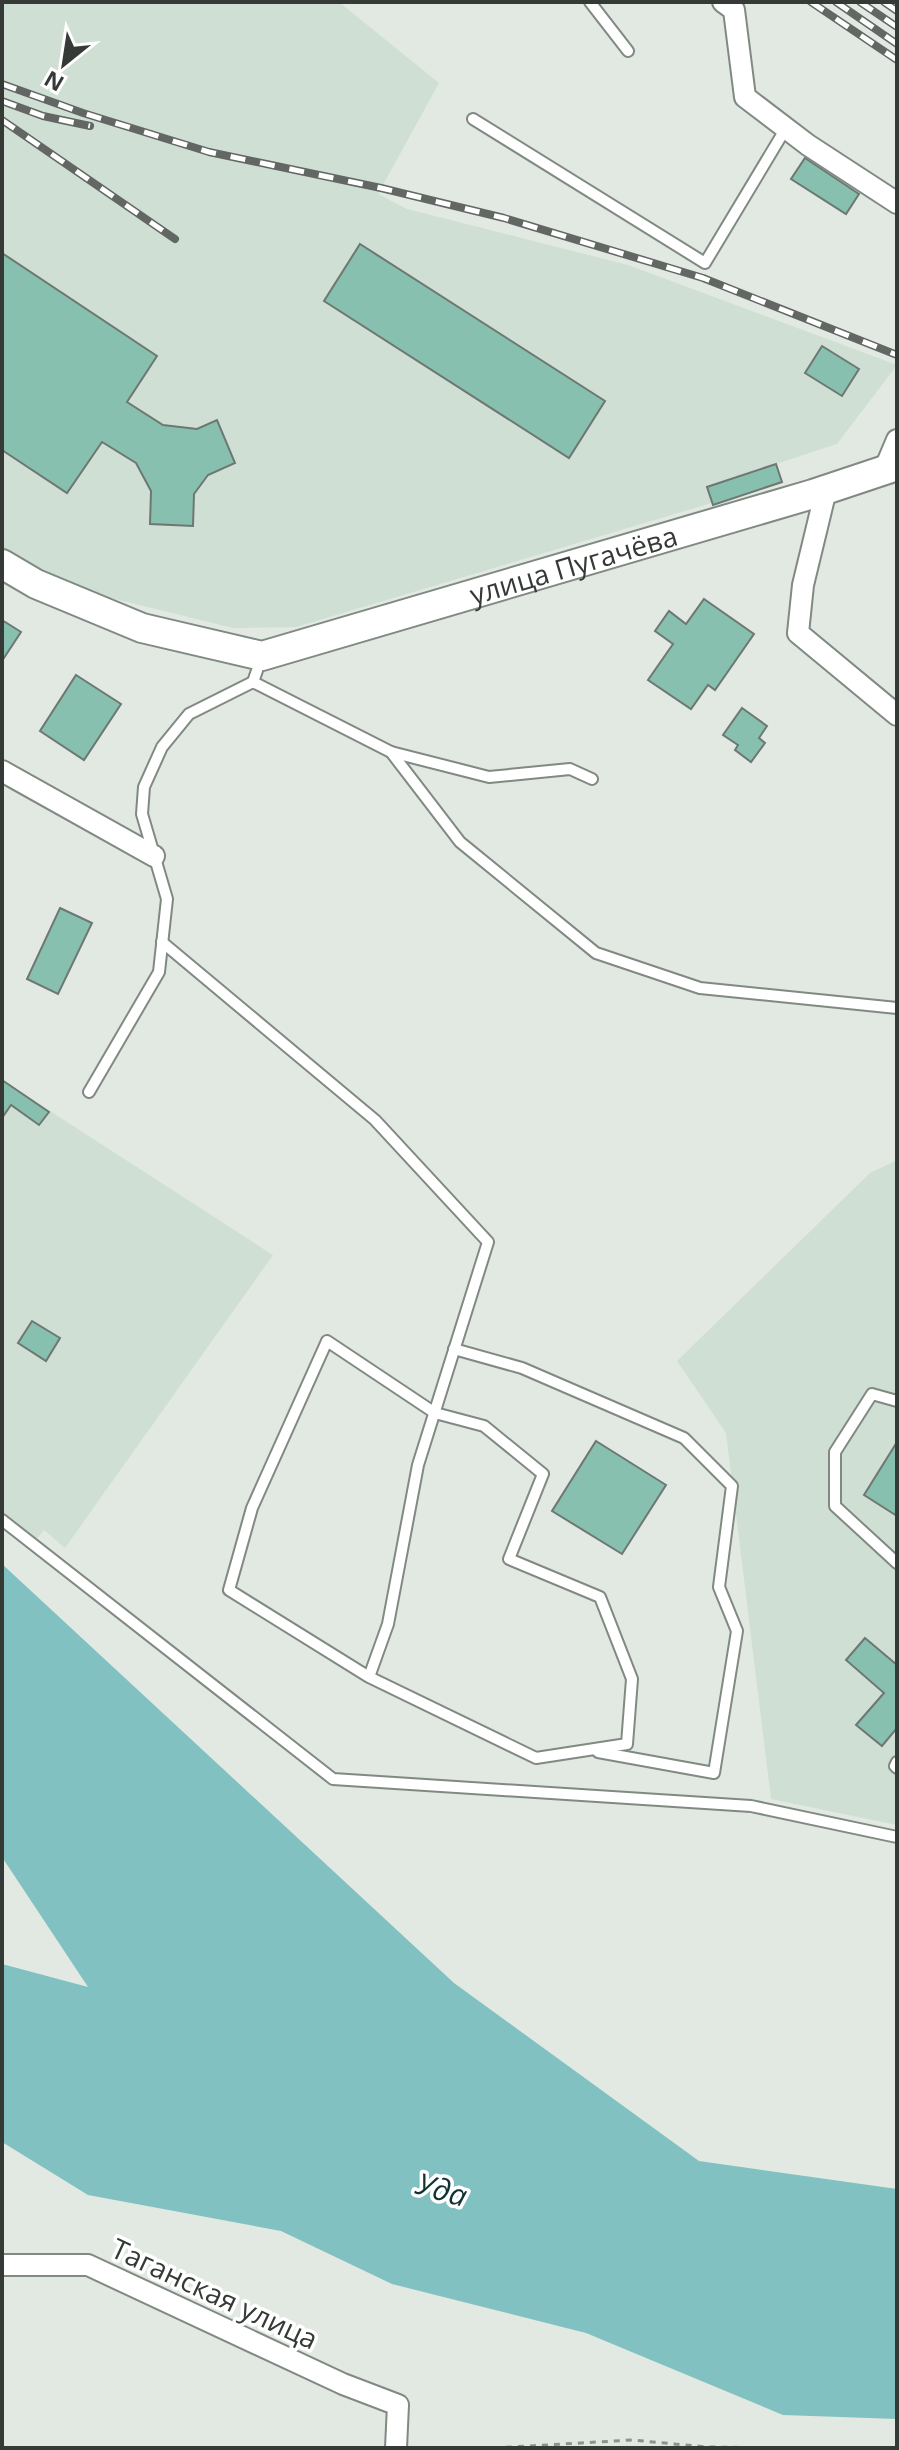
<svg xmlns="http://www.w3.org/2000/svg" width="899" height="2450" viewBox="0 0 899 2450" font-family="'Open Sans',sans-serif">
<style>
.built{fill:#d0dfd3}
.water{fill:#82c1c1}
.building{fill:#87c0ae;stroke:#6d7773;stroke-width:2}
.lines{fill:none;stroke-linecap:round;stroke-linejoin:round}
.lane-casing{stroke:#818983;stroke-width:14}
.street-casing{stroke:#818983;stroke-width:24}
.secondary-casing{stroke:#818983;stroke-width:32}
.path{stroke:#8c928d;stroke-width:3;stroke-dasharray:6 6;stroke-linecap:butt}
.lane{stroke:#fff;stroke-width:10}
.street{stroke:#fff;stroke-width:20}
.secondary{stroke:#fff;stroke-width:28}
.rail-casing{stroke:#626763;stroke-width:8}
.rail{stroke:#fff;stroke-width:5;stroke-dasharray:15;stroke-linecap:butt}
.labels{text-anchor:middle;dominant-baseline:central;stroke-width:7;stroke-linejoin:round;paint-order:stroke}
.street-label{font-size:28px;fill:#363a37;stroke:#fff}
.water-label{font-size:30px;font-style:italic;fill:#113232;stroke:#fff}
</style>
<rect width="100%" height="100%" fill="#e1e9e2"/>
<!-- built -->
<g class="built">
<polygon points="2,2 339,2 439,83 378,194 407,209 628,265 897,365 837,444 776,464 782,482 296,627 233,628 58,585 2,549"/>
<polygon points="2,1080 273,1255 65,1548 44,1530 34,1542 2,1518"/>
<polygon points="897,1160 897,1825 771,1799 726,1433 677,1361 870,1173"/>
</g>
<!-- water -->
<polygon class="water" points="2,1564 454,1983 699,2161 897,2189 897,2419 783,2415 586,2333 392,2284 281,2231 88,2195 2,2142 2,1964 88,1987 2,1857"/>
<!-- building -->
<g class="building">
<polygon points="805,158 859,194 846,214 791,179"/>
<polygon points="360,244 605,401 569,458 324,301"/>
<polygon points="2,253 157,356 127,402 163,425 197,429 217,420 235,463 208,475 194,494 193,526 150,524 151,491 136,463 102,442 67,493 2,450"/>
<polygon points="822,346 859,369 842,396 805,373"/>
<polygon points="776,464 782,482 713,505 707,487"/>
<polygon points="704,599 754,634 715,690 708,685 691,709 648,680 673,644 655,631 669,611 686,624"/>
<polygon points="2,620 21,632 2,661"/>
<polygon points="76,675 121,704 84,760 40,731"/>
<polygon points="742,708 767,726 759,738 765,743 751,762 735,750 738,745 723,735"/>
<polygon points="60,908 92,923 58,994 27,979"/>
<polygon points="2,1080 49,1112 39,1125 11,1105 2,1118"/>
<polygon points="32,1321 60,1338 46,1361 18,1343"/>
<polygon points="596,1441 666,1485 622,1554 552,1511"/>
<polygon points="897,1442 897,1516 864,1495"/>
<polygon points="865,1638 897,1665 897,1728 882,1746 856,1725 884,1693 846,1660"/>
</g>
<g class="lines">
<defs>
<g id="lane">
<polyline points="590,2 628,51"/>
<polyline points="473,119 705,263 786,128"/>
<polyline points="253,682 391,752 460,842 596,953 700,988 897,1008"/>
<polyline points="391,752 489,777 570,769 592,779"/>
<polyline points="162,942 375,1120 488,1242 418,1465 388,1624 369,1677 536,1758 627,1744 632,1679 600,1597 509,1559 543,1474 484,1426 435,1413 327,1341 252,1508 229,1590 369,1677"/>
<polyline points="89,1092 159,972 167,899 142,814 144,787 162,747 189,714 253,682 261,659"/>
<polyline points="454,1349 522,1368 684,1438 732,1486 719,1587 737,1631 714,1773 598,1752"/>
<polyline points="897,1401 872,1394 835,1452 835,1506 897,1563"/>
<polyline points="2,1520 333,1779 751,1806 897,1837"/>
<polyline points="897,1762 895,1766 897,1768"/>
</g>
<g id="street">
<polyline points="723,2 734,10 745,97 808,145 897,203"/>
<polyline points="883,473 897,440"/>
<polyline points="826,490 803,585 798,633 897,715"/>
<polyline points="2,771 154,856"/>
<polyline points="2,2265 88,2265 343,2384 398,2405 396,2448"/>
</g>
<g id="secondary">
<path id="s1" d="M2,564L36,584L142,628L262,656L813,494L897,466"/>
</g>
</defs>
<!-- lane casing -->
<use href="#lane" class="lane-casing"/>
<!-- street casing -->
<use href="#street" class="street-casing"/>
<!-- secondary casing -->
<use href="#secondary" class="secondary-casing"/>
<!-- path -->
<polyline class="path" points="494,2448 632,2440 707,2447 779,2448"/>
<!-- lane -->
<use href="#lane" class="lane"/>
<!-- street -->
<use href="#street" class="street"/>
<!-- secondary -->
<use href="#secondary" class="secondary"/>
<defs>
<g id="rail">
<polyline points="811,2 897,60"/>
<polyline points="836,2 897,44"/>
<polyline points="860,2 897,27"/>
<polyline points="884,2 897,11"/>
<polyline points="2,84 83,113 209,152 381,188 504,218 703,278 897,355"/>
<polyline points="2,101 43,116 90,126"/>
<polyline points="2,120 175,239"/>
</g>
</defs>
<!-- rail casing -->
<use href="#rail" class="rail-casing"/>
<!-- rail -->
<use href="#rail" class="rail"/>
</g>
<g class="labels">
<!-- street labels -->
<g class="street-label">
<text stroke="none"><textPath href="#s1" startOffset="602">улица Пугачёва</textPath></text>
<text transform="translate(215 2293) rotate(25)">Таганская улица</text>
</g>
<!-- water labels -->
<g class="water-label">
<text transform="translate(442 2189) rotate(16)">Уда</text>
</g>
</g>
<!-- border -->
<rect width="899" height="2450" fill="none" stroke="#363a37" stroke-width="8"/>
<!-- north arrow -->
<g transform="translate(64 64) rotate(210)" stroke="#ffffff" stroke-width="6" paint-order="stroke">
<path d="M0-6L14 30L0 20L-14 30Z" fill="#363a37"/>
<text y="-12" font-size="22" font-weight="bold" text-anchor="middle" fill="#363a37">N</text>
</g>
</svg>
